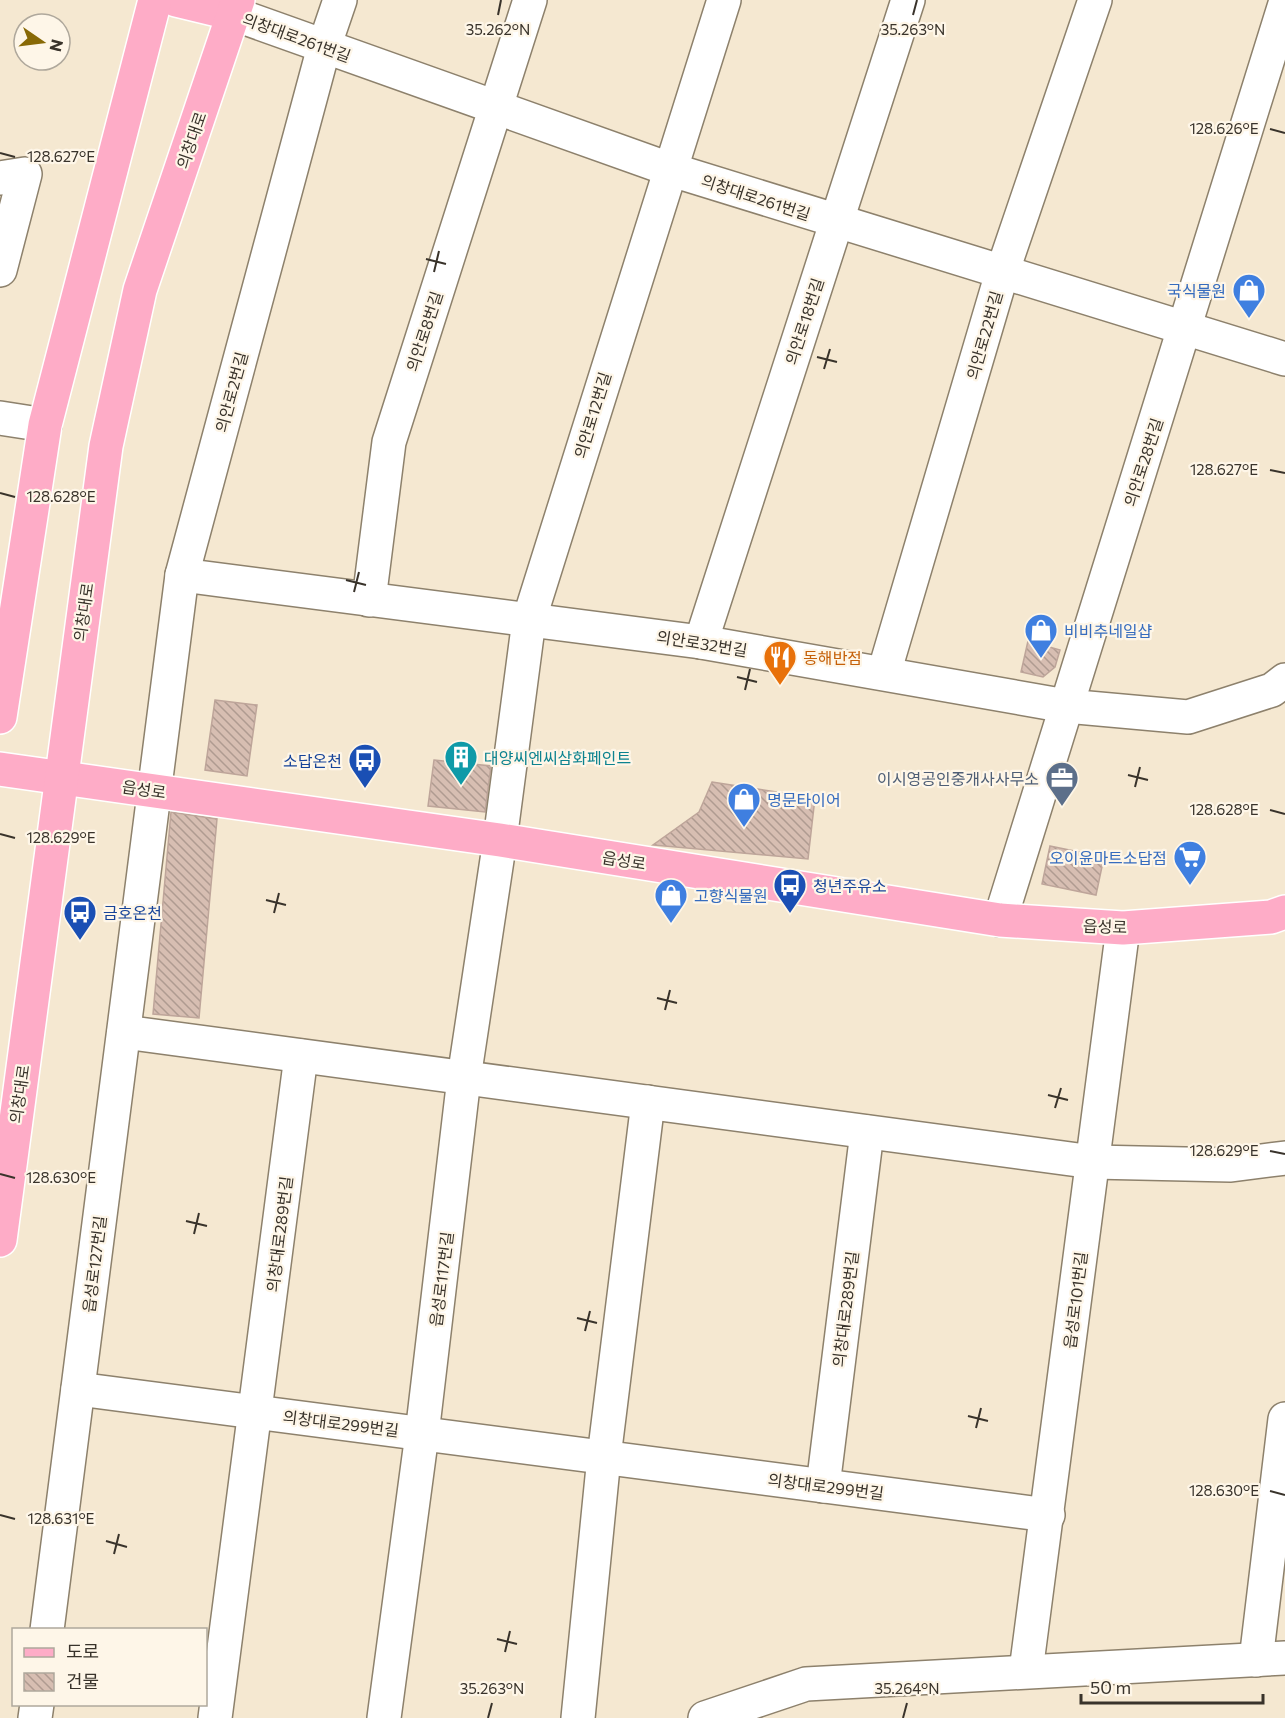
<svg xmlns="http://www.w3.org/2000/svg" width="1285" height="1718" viewBox="0 0 1285 1718" font-family="Commissioner,'Noto Sans KR',sans-serif">
<style>
.building{fill:url(#building-back-hatch);stroke:#bea59a;stroke-width:1.5}
.lines{fill:none;stroke-linecap:round;stroke-linejoin:round}
.minor-casing{stroke:#8d816c;stroke-width:36}
.major-casing{stroke:#fff;stroke-width:36}
.minor{stroke:#fff;stroke-width:33}
.major{stroke:#feacc7;stroke-width:33}
.ticks{fill:none;stroke:#39332b;stroke-width:2}
.labels{text-anchor:middle;dominant-baseline:central;stroke-width:4.5;stroke-linejoin:round;paint-order:stroke}
.street-label{font-size:16px;fill:#39332b;stroke:#fef6e8}
.shop-label{font-size:16px;fill:#366cbe;stroke:#fef6e8;text-anchor:start}
.food-label{font-size:16px;fill:#c56008;stroke:#fef6e8;text-anchor:start}
.culture-label{font-size:16px;fill:#0d838f;stroke:#fef6e8;text-anchor:start}
.transit-label{font-size:16px;fill:#164399;stroke:#fef6e8;text-anchor:start}
.service-label{font-size:16px;fill:#4e5e75;stroke:#fef6e8;text-anchor:end}
.ticks-label{font-size:15px;text-anchor:middle;fill:#39332b;stroke:#fef6e8;stroke-width:4.5;stroke-linejoin:round;paint-order:stroke}
</style>
<defs>
<pattern id="building-back-hatch" width="6" height="6" patternUnits="userSpaceOnUse" patternTransform="scale(1.5)"><rect width="6" height="6" fill="#d7beb2"/><path d="M-1 5l2 2M0 0l6 6M5-1l2 2" fill="none" stroke="#af9b91"/></pattern>
</defs>
<rect width="100%" height="100%" fill="#f5e8d1"/>
<!-- building -->
<g class="building">
<polygon points="1028,641 1060,650 1055,667 1043,677 1021,672"/>
<polygon points="215,700 257,705 247,776 205,770"/>
<polygon points="434,760 491,766 485,812 428,806"/>
<polygon points="712,782 815,798 808,859 653,845 699,812"/>
<polygon points="171,812 217,819 199,1018 153,1014"/>
<polygon points="1050,846 1104,857 1096,895 1042,884"/>
</g>
<g class="lines">
<defs>
<g id="minor">
<polyline points="234,14 669,169 1285,359"/>
<polyline points="0,178 25,174 0,270"/>
<polyline points="0,418 45,425"/>
<polyline points="182,575 701,642 1066,706 1188,717 1272,690 1285,680"/>
<polyline points="369,600 389,442 530,0"/>
<polyline points="701,642 908,0"/>
<polyline points="884,673 1002,273 1095,0"/>
<polyline points="1000,920 1285,4"/>
<polyline points="124,1032 1093,1162 1231,1165 1285,1158"/>
<polyline points="78,1389 1048,1515"/>
<polyline points="823,1486 867,1132"/>
<polyline points="47,1630 182,575 324,47 340,0"/>
<polyline points="1256,1660 1285,1419"/>
<polyline points="1026,1671 1123,928"/>
<polyline points="35,1718 37,1704"/>
<polyline points="215,1718 301,1056"/>
<polyline points="384,1718 422,1434 464,1078 500,840 529,620 724,0"/>
<polyline points="578,1718 604,1457 648,1102"/>
<polyline points="705,1718 806,1684 1285,1658"/>
</g>
<g id="major">
<polyline points="176,0 234,14"/>
<polyline points="0,717 45,425 155,0"/>
<polyline points="0,769 500,840 1000,920 1123,928 1271,917 1285,912"/>
<polyline points="0,1240 106,446 140,290 238,0"/>
</g>
</defs>
<!-- minor casing -->
<use href="#minor" class="minor-casing"/>
<!-- major casing -->
<use href="#major" class="major-casing"/>
<!-- minor -->
<use href="#minor" class="minor"/>
<!-- major -->
<use href="#major" class="major"/>
</g>
<!-- ticks -->
<path class="ticks" d="M498,15L501,0M913,15L917,0M1270,129L1285,133M0,153L15,157M426,259L446,264M434,272L439,251M817,357L837,362M824,369L830,349M1270,470L1285,473M0,493L15,497M346,580L366,585M354,592L359,572M737,677L757,682M745,690L750,669M1128,775L1148,780M1135,787L1140,767M1270,810L1285,814M0,834L15,838M266,900L286,905M274,913L279,893M657,998L677,1003M665,1010L670,990M1048,1095L1068,1100M1055,1108L1061,1088M1270,1151L1285,1154M0,1174L15,1178M186,1221L207,1226M194,1234L199,1213M577,1318L597,1323M585,1331L590,1311M968,1416L988,1421M976,1428L981,1408M1270,1491L1285,1495M0,1515L15,1519M106,1541L127,1547M114,1554L119,1534M497,1639L517,1644M505,1652L510,1631M488,1718L492,1703M903,1718L907,1703"/>
<!-- icons -->
<defs>
<symbol id="shop-pin" viewBox="-11 -11 22 30"><path d="M0 17L-7.5 6A9.5 9.5 0 1 1 7.5 6Z" fill="#3f7fe0" stroke="#fef6e8"/><path d="M-5-2.5h2.3a2.7 3.5 0 0 1 5.4 0H5L5.5 6h-11ZM-1.5-2.5h3a1.5 2.3 0 0 0-3 0Z" fill="#fff"/></symbol>
<symbol id="restaurant-pin" viewBox="-11 -11 22 30"><path d="M0 17L-7.5 6A9.5 9.5 0 1 1 7.5 6Z" fill="#e8710a" stroke="#fef6e8"/><path d="M-5-6h1v4h1v-4h1v4h1v-4h1v5L-1.5 .5V6h-2V.5L-5-1ZM5-6V6H3V1.5H1.5Q1.5-4 5-6Z" fill="#fff"/></symbol>
<symbol id="building-pin" viewBox="-11 -11 22 30"><path d="M0 17L-7.5 6A9.5 9.5 0 1 1 7.5 6Z" fill="#0f9aa8" stroke="#fef6e8"/><path d="M-4-6H4V6H1V3H-1V6H-4ZM-2.5-4.3h1.7v1.8h-1.7ZM.8-4.3h1.7v1.8H.8ZM-2.5-1h1.7V.8h-1.7ZM.8-1h1.7V.8H.8Z" fill="#fff"/></symbol>
<symbol id="bus-pin" viewBox="-11 -11 22 30"><path d="M0 17L-7.5 6A9.5 9.5 0 1 1 7.5 6Z" fill="#1a4fb4" stroke="#fef6e8"/><path d="M-5-6H5V4H4V6H2V4H-2V6H-4V4H-5ZM-3.5-4V0h7V-4ZM-3.5 1.2v1.5H-2V1.2ZM2 1.2v1.5H3.5V1.2Z" fill="#fff"/></symbol>
<symbol id="office-pin" viewBox="-11 -11 22 30"><path d="M0 17L-7.5 6A9.5 9.5 0 1 1 7.5 6Z" fill="#5c6f8a" stroke="#fef6e8"/><path d="M-6-3h4V-5.5h4V-3h4V5H-6ZM-1-4.5V-3h2v-1.5ZM-6 0V1H6V0Z" fill="#fff"/></symbol>
<symbol id="supermarket-pin" viewBox="-11 -11 22 30"><path d="M0 17L-7.5 6A9.5 9.5 0 1 1 7.5 6Z" fill="#3f7fe0" stroke="#fef6e8"/><path d="M-6-5.5h2.5l.6 2H6L4.5 2H-2.5L-4.4-4H-6ZM-1.5 3.2a1.3 1.3 0 1 0 .1 0ZM3 3.2a1.3 1.3 0 1 0 .1 0Z" fill="#fff"/></symbol>
</defs>
<g fill-rule="evenodd">
<use href="#shop-pin" x="1230" y="271" width="38" height="52"/>
<use href="#shop-pin" x="1022" y="611" width="38" height="52"/>
<use href="#restaurant-pin" x="761" y="638" width="38" height="52"/>
<use href="#building-pin" x="442" y="738" width="38" height="52"/>
<use href="#bus-pin" x="346" y="741" width="38" height="52"/>
<use href="#office-pin" x="1043" y="759" width="38" height="52"/>
<use href="#shop-pin" x="725" y="780" width="38" height="52"/>
<use href="#supermarket-pin" x="1171" y="838" width="38" height="52"/>
<use href="#bus-pin" x="771" y="866" width="38" height="52"/>
<use href="#shop-pin" x="652" y="876" width="38" height="52"/>
<use href="#bus-pin" x="61" y="893" width="38" height="52"/>
</g>
<g class="labels">
<!-- street labels -->
<g class="street-label">
<text transform="translate(297 37) rotate(20)">의창대로261번길</text>
<text transform="translate(191 140) rotate(-71)">의창대로</text>
<text transform="translate(756 197) rotate(18)">의창대로261번길</text>
<text transform="translate(804 321) rotate(-72)">의안로18번길</text>
<text transform="translate(424 331) rotate(-72)">의안로8번길</text>
<text transform="translate(984 335) rotate(-74)">의안로22번길</text>
<text transform="translate(231 392) rotate(-75)">의안로2번길</text>
<text transform="translate(592 415) rotate(-73)">의안로12번길</text>
<text transform="translate(1143 462) rotate(-72)">의안로28번길</text>
<text transform="translate(83 612) rotate(-82)">의창대로</text>
<text transform="translate(702 643) rotate(9)">의안로32번길</text>
<text transform="translate(144 789) rotate(8)">읍성로</text>
<text transform="translate(624 860) rotate(9)">읍성로</text>
<text transform="translate(1105 926) rotate(2)">읍성로</text>
<text transform="translate(19 1094) rotate(-82)">의창대로</text>
<text transform="translate(279 1234) rotate(-83)">의창대로289번길</text>
<text transform="translate(94 1264) rotate(-83)">읍성로127번길</text>
<text transform="translate(441 1279) rotate(-83)">읍성로117번길</text>
<text transform="translate(1075 1300) rotate(-83)">읍성로101번길</text>
<text transform="translate(845 1309) rotate(-83)">의창대로289번길</text>
<text transform="translate(341 1423) rotate(7)">의창대로299번길</text>
<text transform="translate(826 1486) rotate(7)">의창대로299번길</text>
</g>
<!-- shop labels -->
<g class="shop-label">
<text x="1226" y="290" text-anchor="end">국식물원</text>
<text x="1064" y="630">비비추네일샵</text>
<text x="767" y="799">명문타이어</text>
<text x="1167" y="857" text-anchor="end">오이윤마트소답점</text>
<text x="694" y="895">고향식물원</text>
</g>
<!-- food labels -->
<g class="food-label">
<text x="803" y="657">동해반점</text>
</g>
<!-- culture labels -->
<g class="culture-label">
<text x="484" y="757">대양씨엔씨삼화페인트</text>
</g>
<!-- transit labels -->
<g class="transit-label">
<text x="342" y="760" text-anchor="end">소답온천</text>
<text x="813" y="885">청년주유소</text>
<text x="103" y="912">금호온천</text>
</g>
<!-- service labels -->
<g class="service-label">
<text x="1039" y="778">이시영공인중개사사무소</text>
</g>
</g>
<g class="ticks-label">
<text x="498" y="35">35.262°N</text>
<text x="913" y="35">35.263°N</text>
<text x="1224" y="134">128.626°E</text>
<text x="61" y="162">128.627°E</text>
<text x="1224" y="475">128.627°E</text>
<text x="61" y="502">128.628°E</text>
<text x="1224" y="815">128.628°E</text>
<text x="61" y="843">128.629°E</text>
<text x="1224" y="1156">128.629°E</text>
<text x="61" y="1183">128.630°E</text>
<text x="1224" y="1496">128.630°E</text>
<text x="61" y="1524">128.631°E</text>
<text x="492" y="1694">35.263°N</text>
<text x="907" y="1694">35.264°N</text>
</g>
<!-- legend -->
<rect x="12" y="1628" width="195" height="78" fill="#fef6e8" stroke="#afa89c" stroke-width="1.5"/>
<rect x="24" y="1648" width="30" height="9" fill="#feacc7" stroke="#afa89c" stroke-width="1.5"/>
<text x="66" y="1658" font-size="18" fill="#39332b">도로</text>
<rect x="24" y="1673" width="30" height="18" fill="url(#building-back-hatch)" stroke="#afa89c" stroke-width="1.5"/>
<text x="66" y="1688" font-size="18" fill="#39332b">건물</text>
<!-- north arrow -->
<g transform="translate(42 42) rotate(104)"><circle r="28" fill="#fef6e8" stroke="#afa89c" stroke-width="1.5"/>
<path d="M0-4.5L10 22L0 15L-10 22Z" fill="#886906"/>
<text y="-9" font-size="16" font-weight="bold" text-anchor="middle" fill="#39332b">N</text>
</g>
<!-- scale -->
<path d="M1081 1694v9h182v-9" fill="none" stroke="#39332b" stroke-width="3"/>
<text x="1090" y="1694" font-size="18" fill="#39332b" stroke="#fef6e8" stroke-width="4.5" paint-order="stroke">50 m</text>
</svg>
